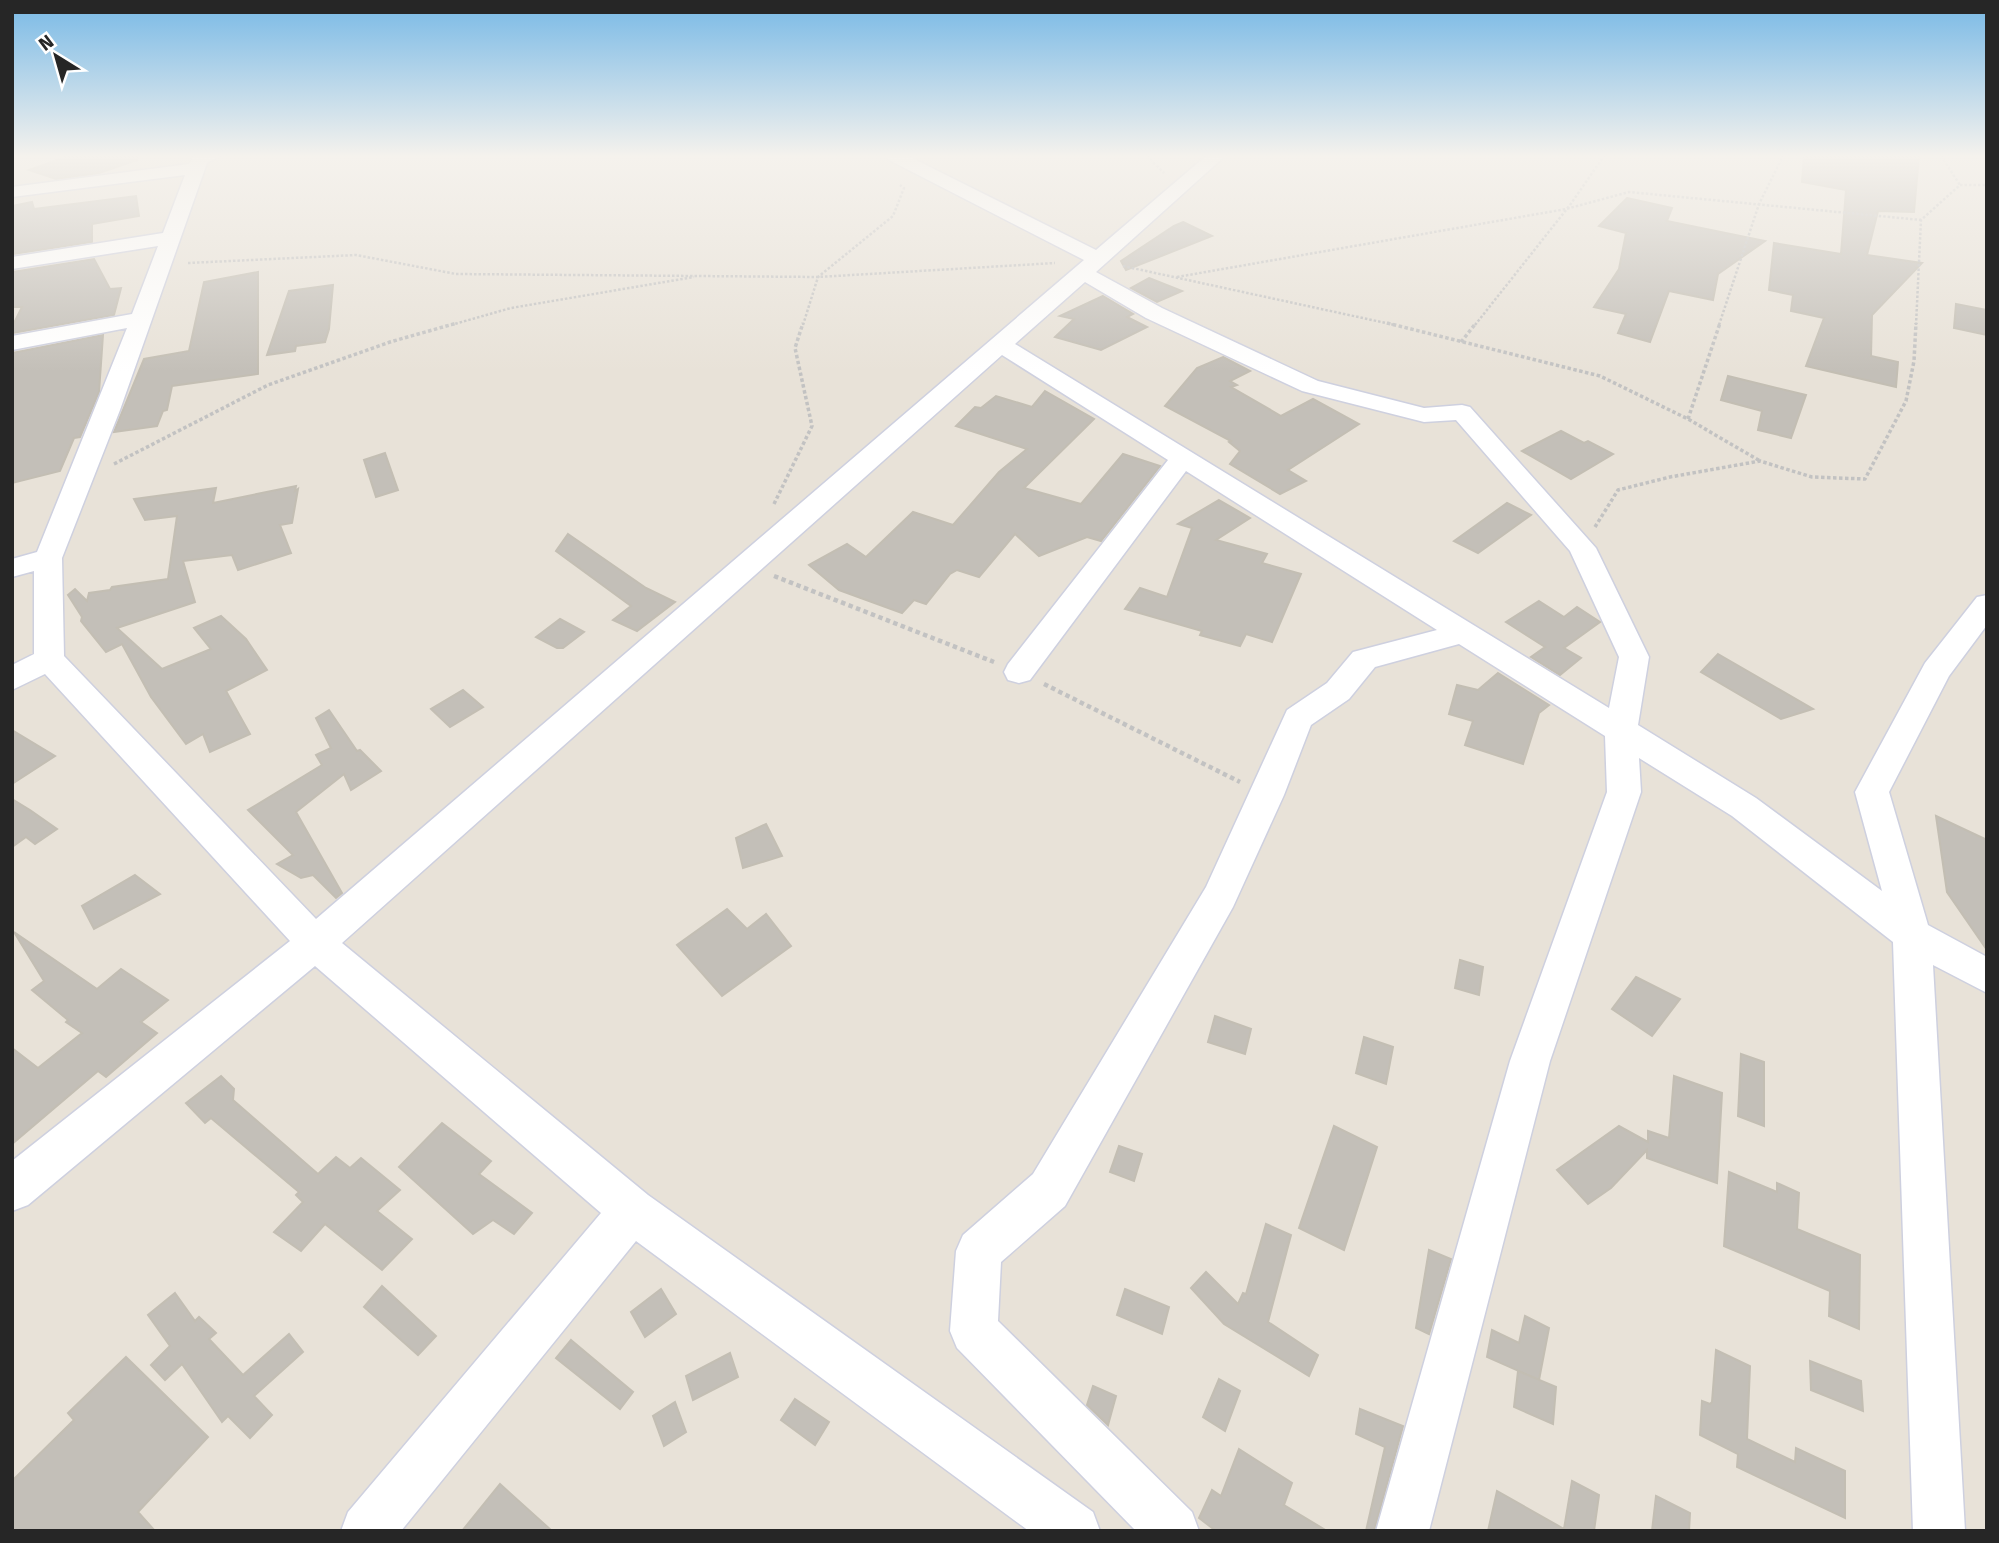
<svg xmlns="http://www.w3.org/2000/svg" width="1999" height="1543" viewBox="0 0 1999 1543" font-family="'Fira Sans',sans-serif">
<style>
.building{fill:#c3bfb8;stroke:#c3beb3;stroke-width:2}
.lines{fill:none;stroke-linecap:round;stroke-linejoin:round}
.minor-casing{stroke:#ced0df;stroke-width:3}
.path-far2{stroke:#c2c2c2;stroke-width:2.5;stroke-dasharray:2.5 2;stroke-linecap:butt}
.path-far1{stroke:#c2c2c2;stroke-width:3.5;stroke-dasharray:3.5 2.5;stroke-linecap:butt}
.path{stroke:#c2c2c2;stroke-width:4.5;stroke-dasharray:4.5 3.5;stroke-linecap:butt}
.minor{fill:#fff;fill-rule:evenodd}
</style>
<rect width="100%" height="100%" fill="#e8e2d8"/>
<!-- building -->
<g class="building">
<polygon points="68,156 137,156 137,160 99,173 56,179 29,170"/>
<polygon points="1804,156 1919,156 1914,212 1878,211 1867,255 1922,263 1872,315 1871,356 1898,362 1896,387 1806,366 1824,318 1791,311 1793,295 1769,290 1774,243 1841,254 1846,190 1802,182"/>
<polygon points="136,196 139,216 92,224 92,242 12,254 12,206 32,202 34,209"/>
<polygon points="1627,198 1672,208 1667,221 1765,241 1718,274 1713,300 1669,291 1650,342 1618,333 1626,314 1594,307 1619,269 1626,233 1599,226"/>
<polygon points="1183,222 1212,236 1126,270 1121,261 1174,226"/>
<polygon points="94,259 110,289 121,288 114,315 12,333 12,327 22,307 12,307 12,272"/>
<polygon points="258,272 258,374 172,386 167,410 163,411 157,426 114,432 144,359 189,351 204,282"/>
<polygon points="1149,278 1182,291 1157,302 1131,288"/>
<polygon points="333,285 329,329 325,342 296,346 295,351 267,355 289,291"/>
<polygon points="1103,296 1133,314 1127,317 1147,327 1101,350 1055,337 1074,319 1060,316"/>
<polygon points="1956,304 1987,310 1987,335 1954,328"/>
<polygon points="103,335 99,392 80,437 74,438 60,471 12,483 12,353"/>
<polygon points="1223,357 1250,371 1230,381 1237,385 1231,387 1281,416 1313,399 1359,424 1288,470 1306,481 1280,494 1230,464 1240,451 1229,442 1231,441 1165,406 1197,368"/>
<polygon points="1728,376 1806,395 1791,438 1758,430 1762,411 1721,400"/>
<polygon points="1045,391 1094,419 1024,488 1081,504 1123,454 1160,466 1101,541 1087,537 1039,556 1015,534 979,577 957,570 950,574 926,604 914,600 902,613 839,590 809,565 847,544 866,557 913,512 953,525 999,472 1027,449 956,426 975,407 981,408 996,396 1032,407"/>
<polygon points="1561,431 1584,443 1588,441 1613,454 1571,479 1522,451"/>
<polygon points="385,453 398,490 376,497 364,460"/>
<polygon points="296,486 295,491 298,489 292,523 280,525 291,553 238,570 232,555 183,561 195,602 117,628 162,669 211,649 194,628 221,616 246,639 267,670 226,691 250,734 210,752 203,734 186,744 151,697 122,644 106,652 81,621 82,617 68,595 75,589 87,601 89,593 110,590 112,587 168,579 177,516 145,520 134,499 216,488 213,503"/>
<polygon points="1219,500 1250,518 1216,540 1267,554 1262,563 1301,574 1272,642 1246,634 1240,646 1200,635 1202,631 1125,609 1140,588 1167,597 1192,528 1178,524"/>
<polygon points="1507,503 1531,515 1478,553 1454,541"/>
<polygon points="568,534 646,588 675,602 637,631 613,620 631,606 556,551"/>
<polygon points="1539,601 1564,617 1577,607 1600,622 1564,648 1581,658 1560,675 1531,657 1545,647 1506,622"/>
<polygon points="560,619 584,632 563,648 557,648 536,637"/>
<polygon points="1718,654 1813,709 1781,719 1701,672"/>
<polygon points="1498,673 1549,705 1539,713 1523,764 1465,745 1473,721 1449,714 1457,685 1478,690"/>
<polygon points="463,690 483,707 450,727 431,709"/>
<polygon points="329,710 357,751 360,750 381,771 351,790 344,774 296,812 342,893 336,898 313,875 301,878 277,864 293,855 248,810 322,765 316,755 331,748 316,718"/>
<polygon points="12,730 55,756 12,784"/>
<polygon points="12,799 30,810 57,829 35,844 26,837 12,847"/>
<polygon points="1936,816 1987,840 1987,950 1947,892"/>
<polygon points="766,824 782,856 743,868 736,838"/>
<polygon points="135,875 160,894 94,929 82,906"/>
<polygon points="727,909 747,929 766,914 791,946 722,996 677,945"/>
<polygon points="14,932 97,989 121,969 168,1000 141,1022 157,1033 106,1077 98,1071 12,1144 12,1048 38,1068 82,1033 66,1022 68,1020 32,990 44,981"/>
<polygon points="1460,960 1483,967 1479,995 1455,988"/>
<polygon points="1636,977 1680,999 1652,1036 1612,1009"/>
<polygon points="1215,1016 1251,1029 1245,1054 1208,1042"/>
<polygon points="1364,1037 1393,1047 1386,1084 1356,1073"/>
<polygon points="1741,1054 1764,1062 1764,1126 1738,1116"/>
<polygon points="221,1076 234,1089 233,1100 318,1174 336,1157 350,1168 361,1158 400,1190 377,1211 412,1239 382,1270 325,1224 301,1251 274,1232 303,1202 296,1195 299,1192 211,1118 205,1123 186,1103"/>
<polygon points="1674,1076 1722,1093 1717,1183 1647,1158 1647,1150 1611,1188 1588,1204 1557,1170 1619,1126 1648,1142 1648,1131 1669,1138"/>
<polygon points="442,1123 491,1161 479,1174 532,1213 514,1234 493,1220 473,1234 399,1167"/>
<polygon points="1334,1126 1377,1147 1344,1250 1299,1228"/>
<polygon points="1119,1146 1142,1154 1134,1181 1110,1172"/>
<polygon points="1729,1172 1777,1192 1777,1183 1799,1193 1797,1229 1860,1255 1859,1329 1829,1316 1830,1291 1724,1246"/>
<polygon points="1266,1224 1291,1235 1268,1322 1318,1355 1309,1376 1224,1324 1191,1288 1206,1272 1238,1304 1243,1293 1246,1294"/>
<polygon points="1429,1250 1451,1259 1429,1334 1416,1328"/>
<polygon points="382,1286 436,1336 418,1355 364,1307"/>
<polygon points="661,1289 676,1314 645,1337 631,1312"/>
<polygon points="1125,1289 1169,1307 1162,1334 1117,1315"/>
<polygon points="175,1293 195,1321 199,1317 216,1333 209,1339 243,1375 289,1334 303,1352 254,1396 272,1415 250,1438 228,1416 222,1422 182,1364 165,1380 151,1365 170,1346 148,1315"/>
<polygon points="1525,1316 1549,1328 1539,1380 1487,1357 1492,1330 1519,1343"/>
<polygon points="571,1340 633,1392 620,1409 556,1358"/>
<polygon points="1716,1350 1750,1366 1747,1439 1795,1462 1796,1448 1845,1471 1845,1518 1737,1467 1738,1454 1700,1435 1702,1401 1710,1404 1712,1402"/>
<polygon points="730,1353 738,1377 693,1400 686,1376"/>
<polygon points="126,1357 208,1437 138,1512 155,1531 12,1531 12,1481 74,1420 68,1413"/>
<polygon points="1810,1361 1861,1381 1863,1411 1811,1390"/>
<polygon points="1518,1371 1556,1387 1553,1424 1514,1407"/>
<polygon points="1219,1379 1240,1391 1225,1431 1203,1417"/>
<polygon points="1093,1386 1116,1396 1108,1425 1087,1405"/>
<polygon points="795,1399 829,1422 815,1445 781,1420"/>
<polygon points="675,1402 686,1432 664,1446 653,1416"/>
<polygon points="1360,1409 1403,1426 1374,1531 1366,1531 1385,1447 1356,1434"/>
<polygon points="1239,1449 1292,1483 1284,1505 1327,1531 1216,1531 1199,1518 1212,1490 1221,1496"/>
<polygon points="1572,1481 1599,1495 1594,1531 1488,1531 1497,1491 1564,1529"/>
<polygon points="500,1484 552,1531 462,1531"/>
<polygon points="1656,1496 1690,1513 1689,1531 1652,1531"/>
</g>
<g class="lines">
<defs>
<path id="minor" d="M194,156H219L207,163L120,410L62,558L64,656L316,919L1084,260L889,160L886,156H908L1096,250L1206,156H1225L1096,272L1162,308L1318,381L1424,408L1462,405L1470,407L1596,548L1649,657L1638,725L1756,798L1882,891L1855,792L1925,663L1977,597L1987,595V625L1949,676L1889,792L1928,925L1987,957V993L1933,965L1965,1531H1913L1893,942L1732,816L1639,758L1641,792L1550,1061L1429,1531H1376L1510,1061L1607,792L1605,736L1459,644L1375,667L1349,699L1311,725L1284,795L1233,907L1065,1206L1001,1262L998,1321L1192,1512L1199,1531H1136L957,1348L950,1331L956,1251L963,1235L1033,1174L1206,887L1287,710L1327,683L1353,652L1437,630L1186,471L1030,680L1019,683L1008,680L1004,672L1008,664L1168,460L1002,355L342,943L648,1195L1093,1512L1100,1531H1029L636,1241L401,1531H341L348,1512L601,1213L315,966L28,1205L12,1211V1161L290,941L45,674L12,690V665L34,654V571L12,577V559L37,552L127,328L12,350V336L132,314L158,246L12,269V257L163,233L185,175L12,197V187L189,164ZM1085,282L1146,318L1302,391L1424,422L1456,420L1570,551L1619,657L1609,708L1015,344Z"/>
</defs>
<!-- minor casing -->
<use href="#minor" class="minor-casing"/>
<!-- path-far2 -->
<g class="path-far2">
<polyline points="1147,156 1164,173"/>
<polyline points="1941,156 1960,185"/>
<polyline points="188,263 356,255 456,274 818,277 1055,263"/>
<polyline points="1123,266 1395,325"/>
<polyline points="1177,277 1566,209 1629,192 1921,220"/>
<polyline points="451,325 511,308 694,277"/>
<polyline points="803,325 818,277 893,216 904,188 900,185"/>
<polyline points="1475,325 1570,205 1604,156"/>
<polyline points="1719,325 1759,204 1783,156"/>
<polyline points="1916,325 1921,220 1960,185 1987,185"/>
</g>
<!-- path-far1 -->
<g class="path-far1">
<polyline points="1387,323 1600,376 1688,419 1760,461"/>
<polyline points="1461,342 1476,323"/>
<polyline points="1688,419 1720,323"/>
<polyline points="114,464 268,385 390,342 457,323"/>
<polyline points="774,504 812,426 795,348 803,323"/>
<polyline points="1595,527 1618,490 1670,477 1760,461 1812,477 1865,479 1906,401 1914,361 1916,323"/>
</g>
<!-- path -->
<g class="path">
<polyline points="774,576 994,662"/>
<polyline points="1044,684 1240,782"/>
</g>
<!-- minor -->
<use href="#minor" class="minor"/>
</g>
<!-- sky -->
<linearGradient id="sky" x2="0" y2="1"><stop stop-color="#78b9e6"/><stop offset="0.42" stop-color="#f5f2ed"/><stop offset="1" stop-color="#f5f2ed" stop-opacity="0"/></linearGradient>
<rect width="1999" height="372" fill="url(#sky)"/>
<!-- border -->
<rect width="1999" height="1543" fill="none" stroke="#262626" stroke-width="28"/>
<!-- north arrow -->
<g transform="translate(56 56) rotate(323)" stroke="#ffffff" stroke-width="5" paint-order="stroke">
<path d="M0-5L12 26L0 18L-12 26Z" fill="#262626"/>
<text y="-10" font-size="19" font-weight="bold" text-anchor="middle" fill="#262626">N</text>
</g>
</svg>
